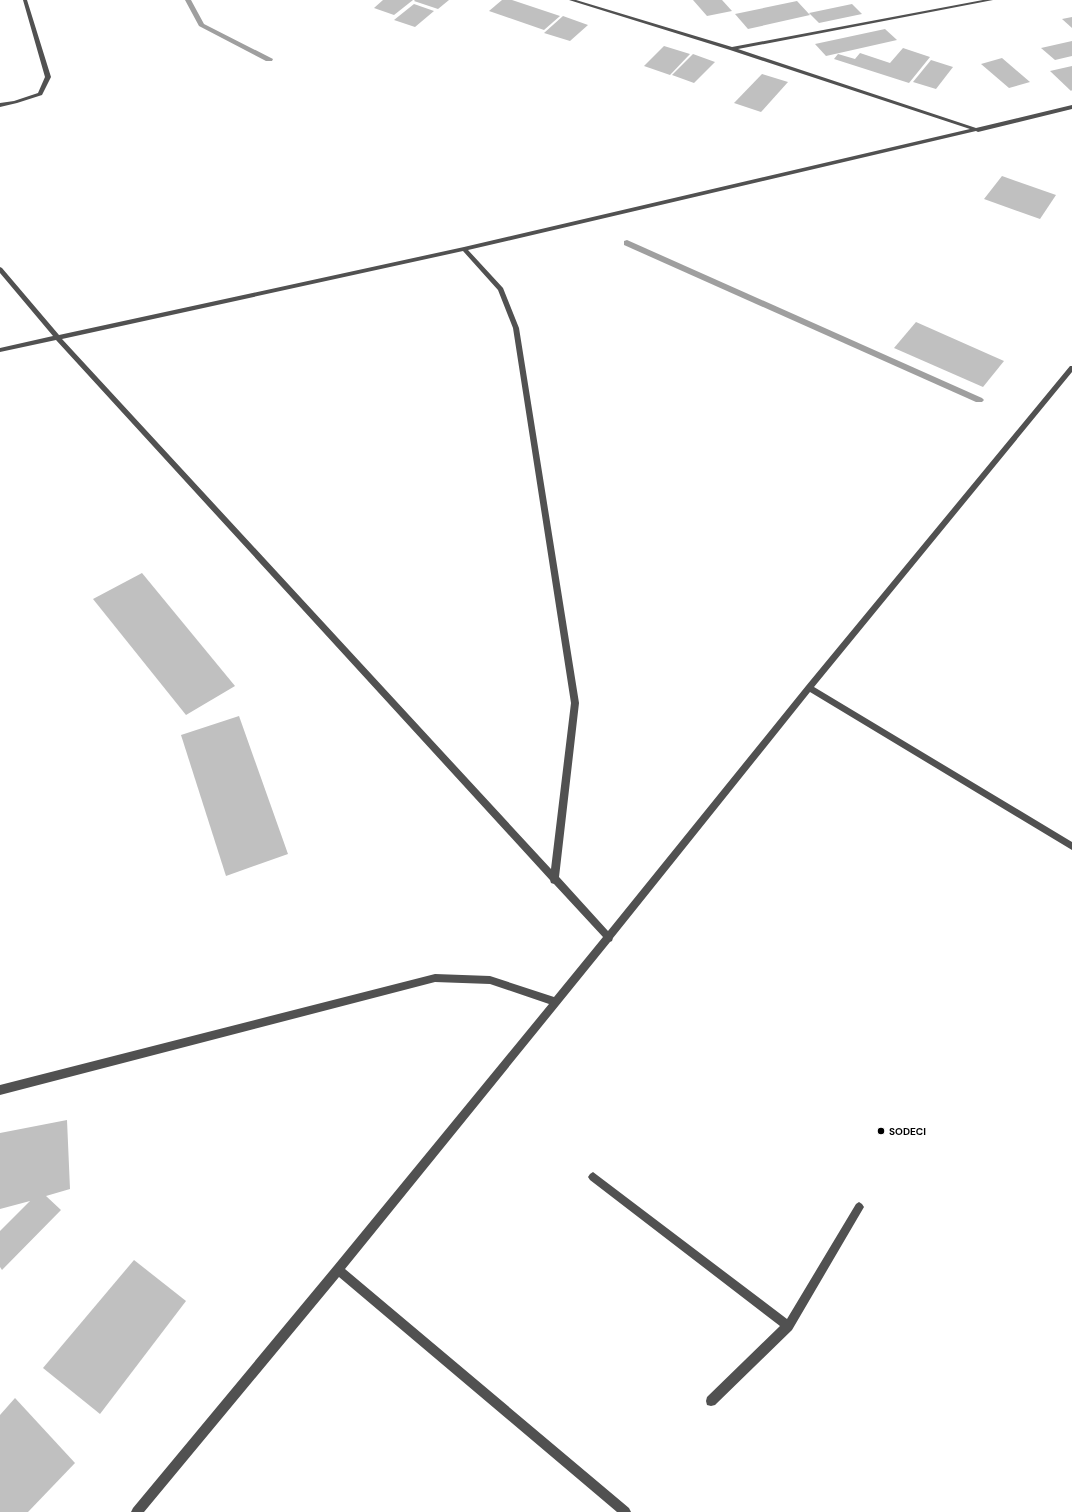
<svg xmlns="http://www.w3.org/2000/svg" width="1072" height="1512" viewBox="0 0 1072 1512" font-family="'DM Sans',sans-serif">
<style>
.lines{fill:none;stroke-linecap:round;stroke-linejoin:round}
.stream{fill:#9f9f9f;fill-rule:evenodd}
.building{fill:#c0c0c0}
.service{fill:#515151;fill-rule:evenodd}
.minor{fill:#515151;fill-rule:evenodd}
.poi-dot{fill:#000;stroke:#fff;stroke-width:1.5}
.labels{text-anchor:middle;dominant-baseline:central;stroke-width:3;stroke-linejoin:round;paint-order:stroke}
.poi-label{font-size:10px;font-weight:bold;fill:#000;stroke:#fff;text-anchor:start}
</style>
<rect width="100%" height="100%" fill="#fff"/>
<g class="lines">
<!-- stream -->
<g class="stream">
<polygon points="185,0 191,0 204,24 273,59 272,61 266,61 199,26"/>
<polygon points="627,240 982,398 984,400 982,402 976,402 624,245 624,241"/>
</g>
</g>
<!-- building -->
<g class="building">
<polygon points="383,0 413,0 394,15 374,8"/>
<polygon points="415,0 449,0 438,9 414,1"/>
<polygon points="502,0 512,0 560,16 544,30 489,11"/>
<polygon points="693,0 722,0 732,11 707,16"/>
<polygon points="797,1 810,15 748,29 735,14"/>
<polygon points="414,4 434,11 415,27 394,20"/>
<polygon points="852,4 862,14 819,23 809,13"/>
<polygon points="563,16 588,25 570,41 544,33"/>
<polygon points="1072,17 1072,28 1062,19"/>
<polygon points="885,29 897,40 826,56 815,44"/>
<polygon points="1072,41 1072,56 1055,60 1041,48"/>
<polygon points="664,46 690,54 670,75 644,66"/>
<polygon points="903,48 930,57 909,83 834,59 838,54 855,59 860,53 890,63"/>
<polygon points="693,54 715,62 694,83 672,75"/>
<polygon points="1002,58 1030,82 1009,88 981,64"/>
<polygon points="931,60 953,67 936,89 913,82"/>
<polygon points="1072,66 1072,90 1071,91 1050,71"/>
<polygon points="762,74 788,82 761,112 734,103"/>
<polygon points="1002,176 1056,195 1040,219 984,199"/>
<polygon points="916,322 1004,361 983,387 894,348"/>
<polygon points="142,573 235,686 186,715 93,599"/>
<polygon points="239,716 288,854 226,876 181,735"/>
<polygon points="67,1120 70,1189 46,1196 61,1210 2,1270 0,1267 0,1231 30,1201 0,1209 0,1133"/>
<polygon points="134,1260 186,1301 100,1414 43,1368"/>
<polygon points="15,1398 75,1463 28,1512 0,1512 0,1415"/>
</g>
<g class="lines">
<!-- service -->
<polygon class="service" points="593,1172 787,1319 856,1204 859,1202 862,1204 864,1207 792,1330 715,1405 711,1406 707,1405 706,1401 707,1397 780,1326 590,1180 588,1177 590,1174"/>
<!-- minor -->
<g class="minor">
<polygon points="23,0 27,0 51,77 42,95 17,103 0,107 0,103 14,101 38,93 45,77"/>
<path d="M569,0H576L732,47L983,0H993L738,49L976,128L1072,105V109L978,132L976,131L468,250L503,288L519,328L579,703L559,877L608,931L806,686L1070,366H1072V372L814,687L1072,842V850L810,692L613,938L612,941L610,942L345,1269L629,1508L631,1512H617L339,1277L144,1512H131L133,1508L334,1266L549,1004L490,984L435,982L0,1095V1085L435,974L490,976L554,997L603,937L554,884L551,883L550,880L56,340L0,352V348L53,336L0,273V267L2,268L59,335L464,247L970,129L730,50ZM463,251L498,290L513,328L571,703L551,869L62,339Z"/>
</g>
</g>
<!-- markers -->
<circle class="poi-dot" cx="881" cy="1131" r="4"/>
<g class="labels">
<!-- poi labels -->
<g class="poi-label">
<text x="889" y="1131">SODECI</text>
</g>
</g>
</svg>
